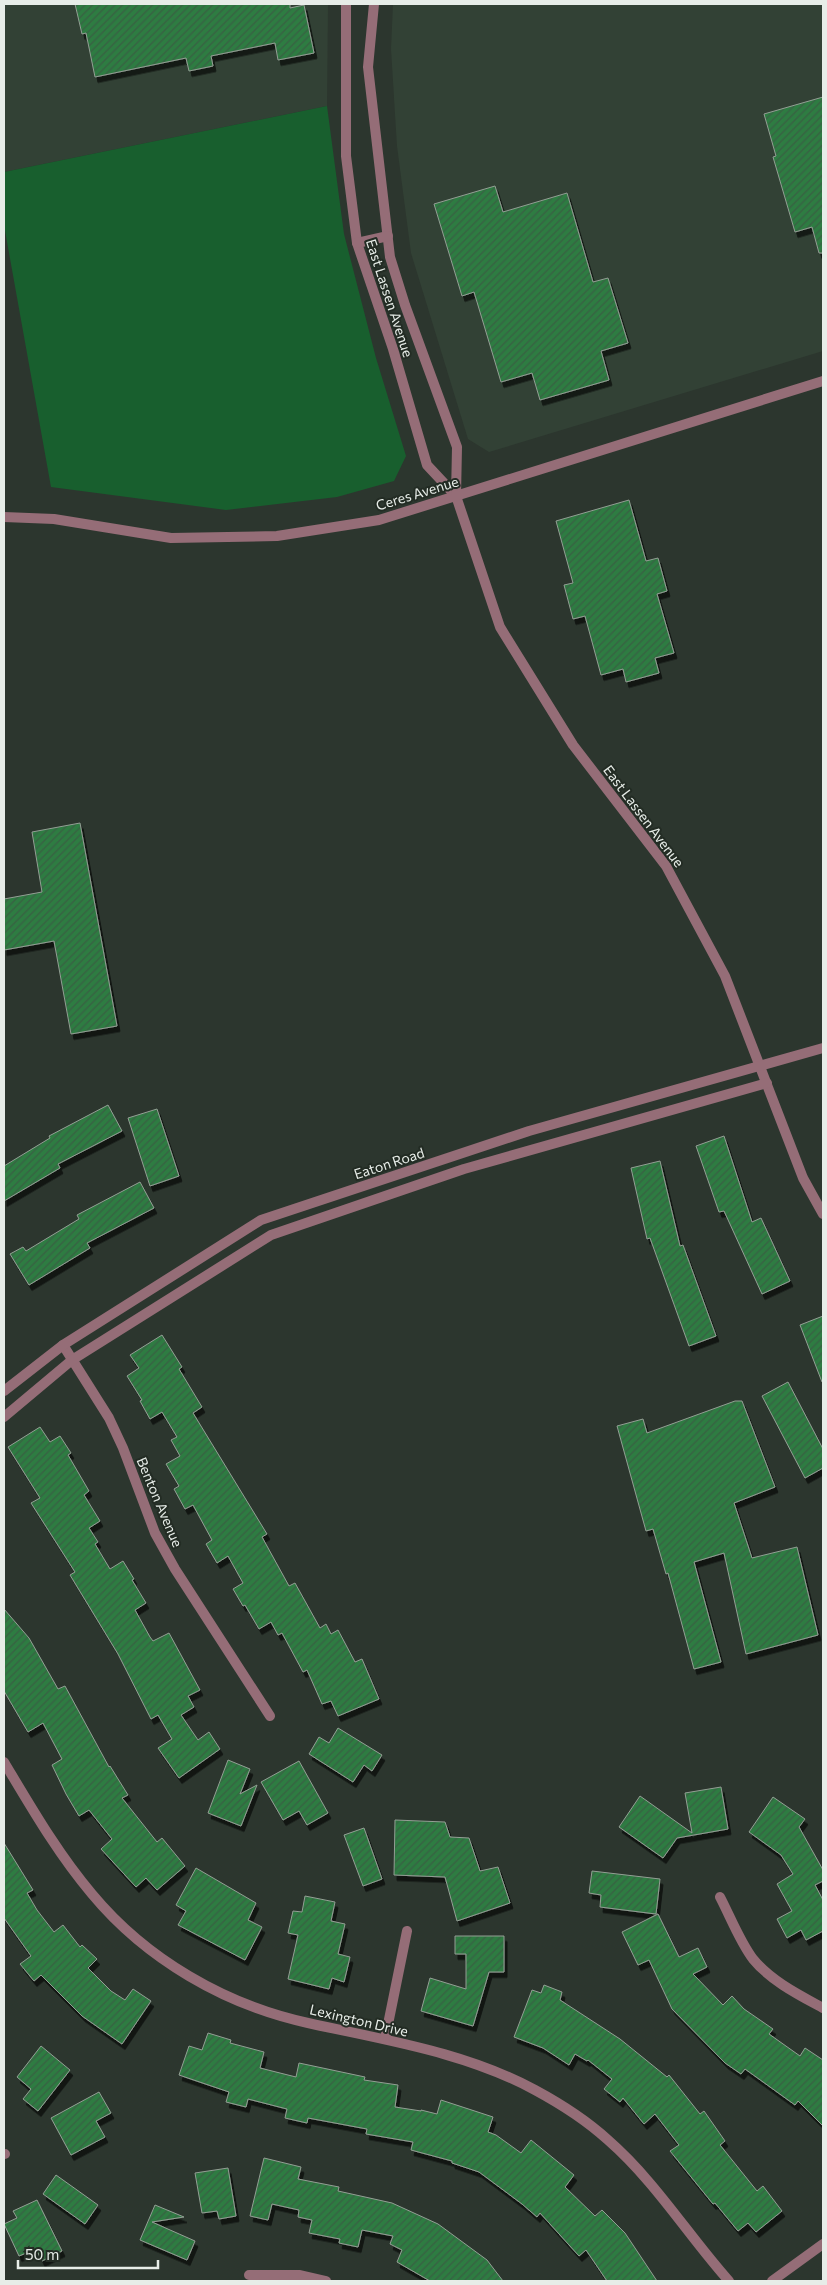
<svg xmlns="http://www.w3.org/2000/svg" width="827" height="2285" viewBox="0 0 827 2285" font-family="Commissioner,sans-serif">
<style>
.built{fill:#324135}
.green{fill:#185f2e}
.building{fill:url(#building-hatch);stroke:#939e94;filter:url(#shadow)}
.lines{fill:none;stroke-linecap:round;stroke-linejoin:round}
.minor{stroke:#956d77;stroke-width:10}
.tertiary{stroke:#956d77;stroke-width:10}
.labels{text-anchor:middle;dominant-baseline:central;stroke-width:4;stroke-linejoin:round;paint-order:stroke}
.street-label{font-size:14px;fill:#e7ede8;stroke:#232c24}
</style>
<defs>
<pattern id="building-hatch" width="6" height="6" patternUnits="userSpaceOnUse" patternTransform="scale(1.25)"><rect width="6" height="6" fill="#2d7b42"/><path d="M-1 1l2-2M0 6l6-6M5 7l2-2" fill="none" stroke="#396144"/></pattern>
<filter id="shadow"><feDropShadow dx="3" dy="5.5" stdDeviation="0" flood-color="#0009"/></filter>
</defs>
<rect width="100%" height="100%" fill="#2c362e"/>
<!-- built -->
<g class="built">
<polygon points="4,4 328,4 327,106 4,172"/>
<polygon points="393,4 823,4 823,351 489,452 468,439 411,253 397,146 391,49"/>
</g>
<!-- green -->
<polygon class="green" points="327,106 344,234 376,358 406,456 394,481 337,497 226,510 51,487 4,225 4,172"/>
<!-- building -->
<g class="building">
<polygon points="75,4 290,4 290,8 304,5 314,53 278,60 275,43 211,56 213,66 189,71 186,58 95,77 86,33 82,34"/>
<polygon points="823,97 823,253 819,253 812,227 795,232 773,157 776,156 764,114"/>
<polygon points="495,186 503,212 567,193 593,282 608,278 628,343 601,351 609,380 540,400 532,373 501,382 474,292 462,296 434,204"/>
<polygon points="629,500 646,561 658,558 667,591 657,594 674,653 655,658 659,673 626,682 623,669 601,675 585,616 573,619 564,585 573,583 556,521"/>
<polygon points="80,823 117,1026 71,1034 54,941 4,950 4,899 42,892 32,832"/>
<polygon points="108,1105 122,1131 58,1164 60,1168 4,1201 4,1166 50,1138 49,1136"/>
<polygon points="157,1109 179,1176 150,1186 128,1118"/>
<polygon points="724,1136 752,1222 761,1218 790,1281 762,1294 724,1211 719,1212 696,1146"/>
<polygon points="660,1161 680,1246 683,1245 716,1336 689,1346 650,1238 647,1239 631,1168"/>
<polygon points="140,1182 154,1208 87,1243 90,1248 29,1285 10,1254 23,1247 26,1251 79,1219 77,1215"/>
<polygon points="823,1316 823,1382 822,1382 800,1325"/>
<polygon points="162,1335 182,1367 179,1369 202,1407 193,1413 267,1534 262,1537 289,1586 295,1583 320,1628 326,1624 331,1634 338,1630 355,1662 362,1659 379,1699 338,1716 331,1701 322,1704 307,1670 303,1672 282,1633 278,1635 271,1622 259,1629 245,1605 243,1606 233,1589 243,1583 228,1556 217,1563 206,1544 212,1540 193,1505 185,1509 174,1489 179,1486 166,1464 180,1456 171,1440 177,1437 162,1412 150,1419 140,1401 142,1400 127,1376 139,1368 130,1355"/>
<polygon points="788,1382 823,1449 823,1468 805,1478 762,1396"/>
<polygon points="735,1401 742,1401 775,1487 734,1503 752,1558 797,1547 818,1635 746,1654 724,1553 694,1562 721,1662 694,1669 668,1573 666,1574 653,1529 646,1531 617,1426 643,1419 647,1433"/>
<polygon points="40,1427 50,1442 60,1436 71,1453 68,1455 89,1491 84,1495 100,1521 89,1528 98,1542 95,1544 110,1569 123,1561 134,1579 132,1580 146,1603 135,1610 150,1637 153,1641 169,1633 200,1690 188,1696 194,1707 181,1715 198,1740 209,1732 220,1749 179,1778 158,1748 172,1739 158,1715 151,1719 118,1654 70,1575 75,1572 31,1503 40,1498 8,1447"/>
<polygon points="4,1609 29,1638 58,1689 65,1686 109,1767 110,1766 128,1795 122,1798 157,1842 162,1838 185,1866 157,1890 146,1878 136,1887 101,1849 112,1839 89,1810 79,1816 66,1794 52,1765 62,1759 43,1723 28,1732 4,1691"/>
<polygon points="338,1728 382,1755 372,1771 364,1765 353,1782 309,1754 319,1737 329,1743"/>
<polygon points="228,1760 250,1769 240,1794 257,1785 241,1826 208,1813"/>
<polygon points="299,1761 328,1813 307,1825 299,1811 283,1820 261,1782"/>
<polygon points="721,1787 728,1829 677,1838 663,1858 619,1827 640,1796 692,1833 685,1793"/>
<polygon points="773,1797 805,1819 799,1827 823,1870 823,1881 815,1885 823,1900 823,1931 806,1940 801,1930 787,1938 777,1919 792,1911 777,1884 793,1874 781,1855 749,1832"/>
<polygon points="395,1820 445,1822 450,1837 469,1838 480,1871 498,1867 510,1903 457,1921 445,1877 394,1875"/>
<polygon points="364,1828 382,1879 363,1886 344,1835"/>
<polygon points="4,1843 33,1890 27,1893 37,1910 54,1932 63,1925 80,1947 82,1945 97,1959 88,1968 111,1991 125,2000 133,1989 151,2001 122,2044 82,2016 41,1975 34,1981 20,1964 31,1956 4,1918"/>
<polygon points="196,1868 256,1903 248,1920 262,1927 245,1960 178,1925 186,1911 176,1905"/>
<polygon points="592,1871 660,1879 656,1914 600,1907 601,1895 589,1893"/>
<polygon points="305,1896 335,1902 331,1921 345,1924 338,1954 350,1957 344,1982 332,1978 329,1989 288,1979 298,1935 288,1933 293,1911 302,1912"/>
<polygon points="658,1914 679,1957 698,1948 707,1967 693,1974 723,2005 732,1996 744,2009 773,2029 769,2034 800,2056 805,2048 823,2060 823,2126 798,2101 795,2105 745,2069 741,2074 725,2063 672,2009 649,1960 638,1965 622,1932"/>
<polygon points="455,1936 504,1936 504,1972 489,1972 473,2026 421,2011 430,1978 466,1989 466,1954 455,1954"/>
<polygon points="544,1985 562,1992 560,2000 620,2039 667,2077 669,2075 700,2114 704,2111 725,2141 720,2145 757,2191 763,2186 782,2211 756,2232 748,2223 738,2231 715,2203 713,2204 670,2151 679,2145 655,2114 644,2124 623,2098 620,2102 604,2089 612,2079 588,2060 587,2061 575,2054 569,2065 543,2048 514,2037 532,1990 541,1993"/>
<polygon points="208,2033 231,2040 230,2043 264,2052 260,2068 296,2077 299,2063 365,2077 364,2080 398,2085 395,2107 421,2111 421,2110 437,2114 441,2100 493,2117 488,2132 496,2135 521,2153 531,2140 574,2175 565,2187 595,2216 602,2210 625,2233 657,2281 607,2281 586,2250 579,2256 540,2213 537,2217 522,2204 479,2172 452,2163 452,2161 411,2150 413,2142 366,2134 367,2129 308,2118 307,2123 285,2118 287,2109 248,2099 246,2107 226,2102 229,2092 179,2075 189,2046 202,2050"/>
<polygon points="41,2046 70,2070 38,2111 23,2099 31,2089 17,2077"/>
<polygon points="99,2092 111,2113 96,2121 105,2137 71,2155 51,2118"/>
<polygon points="264,2158 301,2167 298,2179 339,2187 338,2191 392,2203 438,2224 487,2260 503,2281 430,2281 397,2262 402,2250 390,2244 393,2236 362,2230 358,2247 339,2243 340,2239 309,2233 312,2220 298,2217 299,2210 272,2204 268,2220 250,2216"/>
<polygon points="228,2168 236,2216 219,2219 217,2211 202,2213 195,2173"/>
<polygon points="56,2175 98,2205 85,2224 43,2194"/>
<polygon points="37,2200 62,2251 42,2261 36,2249 19,2256 4,2224 17,2218 13,2211"/>
<polygon points="155,2205 184,2217 152,2222 195,2241 187,2260 140,2240"/>
</g>
<g class="lines">
<!-- minor -->
<g class="minor">
<polyline points="346,4 346,156 357,243 393,349 427,465 456,496"/>
<polyline points="374,4 368,67 390,257 405,305 457,447 456,496 500,627 573,745 666,866 725,976 803,1178 823,1214"/>
<polyline points="357,243 388,236"/>
<polyline points="4,517 54,519 171,538 277,536 379,520 823,381"/>
<polyline points="63,1345 109,1418 123,1448 155,1533 175,1569 270,1716"/>
<path d="M4,1762C31,1807 58,1854 92,1894C146,1959 225,2005 308,2023C384,2040 465,2052 535,2090C561,2104 586,2120 608,2140C655,2181 688,2235 729,2281"/>
<path d="M720,1897C730,1916 740,1942 753,1959C771,1981 799,1995 823,2008"/>
<polyline points="385,2039 407,1931"/>
<polyline points="4,2154 5,2154"/>
<polyline points="249,2275 300,2275 326,2281"/>
<polyline points="772,2281 823,2244"/>
</g>
<!-- tertiary -->
<g class="tertiary">
<polyline points="4,1391 63,1345 261,1220 529,1131 823,1048"/>
<polyline points="4,1417 72,1360 271,1235 464,1169 767,1083"/>
</g>
</g>
<g class="labels">
<!-- street labels -->
<g class="street-label">
<text transform="translate(390 298) rotate(72)">East Lassen Avenue</text>
<text transform="translate(417 493) rotate(-17)">Ceres Avenue</text>
<text transform="translate(644 816) rotate(53)">East Lassen Avenue</text>
<text transform="translate(389 1163) rotate(-18)">Eaton Road</text>
<text transform="translate(160 1502) rotate(67)">Benton Avenue</text>
<text transform="translate(359 2020) rotate(13)">Lexington Drive</text>
</g>
</g>
<!-- border -->
<rect width="827" height="2285" fill="none" stroke="#e7ede8" stroke-width="10"/>
<!-- scale -->
<path d="M18 2260v8h140v-8" fill="none" stroke="#e7ede8" stroke-width="2.5"/>
<text x="25" y="2260" font-size="15" fill="#e7ede8" stroke="#232c24" stroke-width="4" paint-order="stroke">50 m</text>
</svg>
